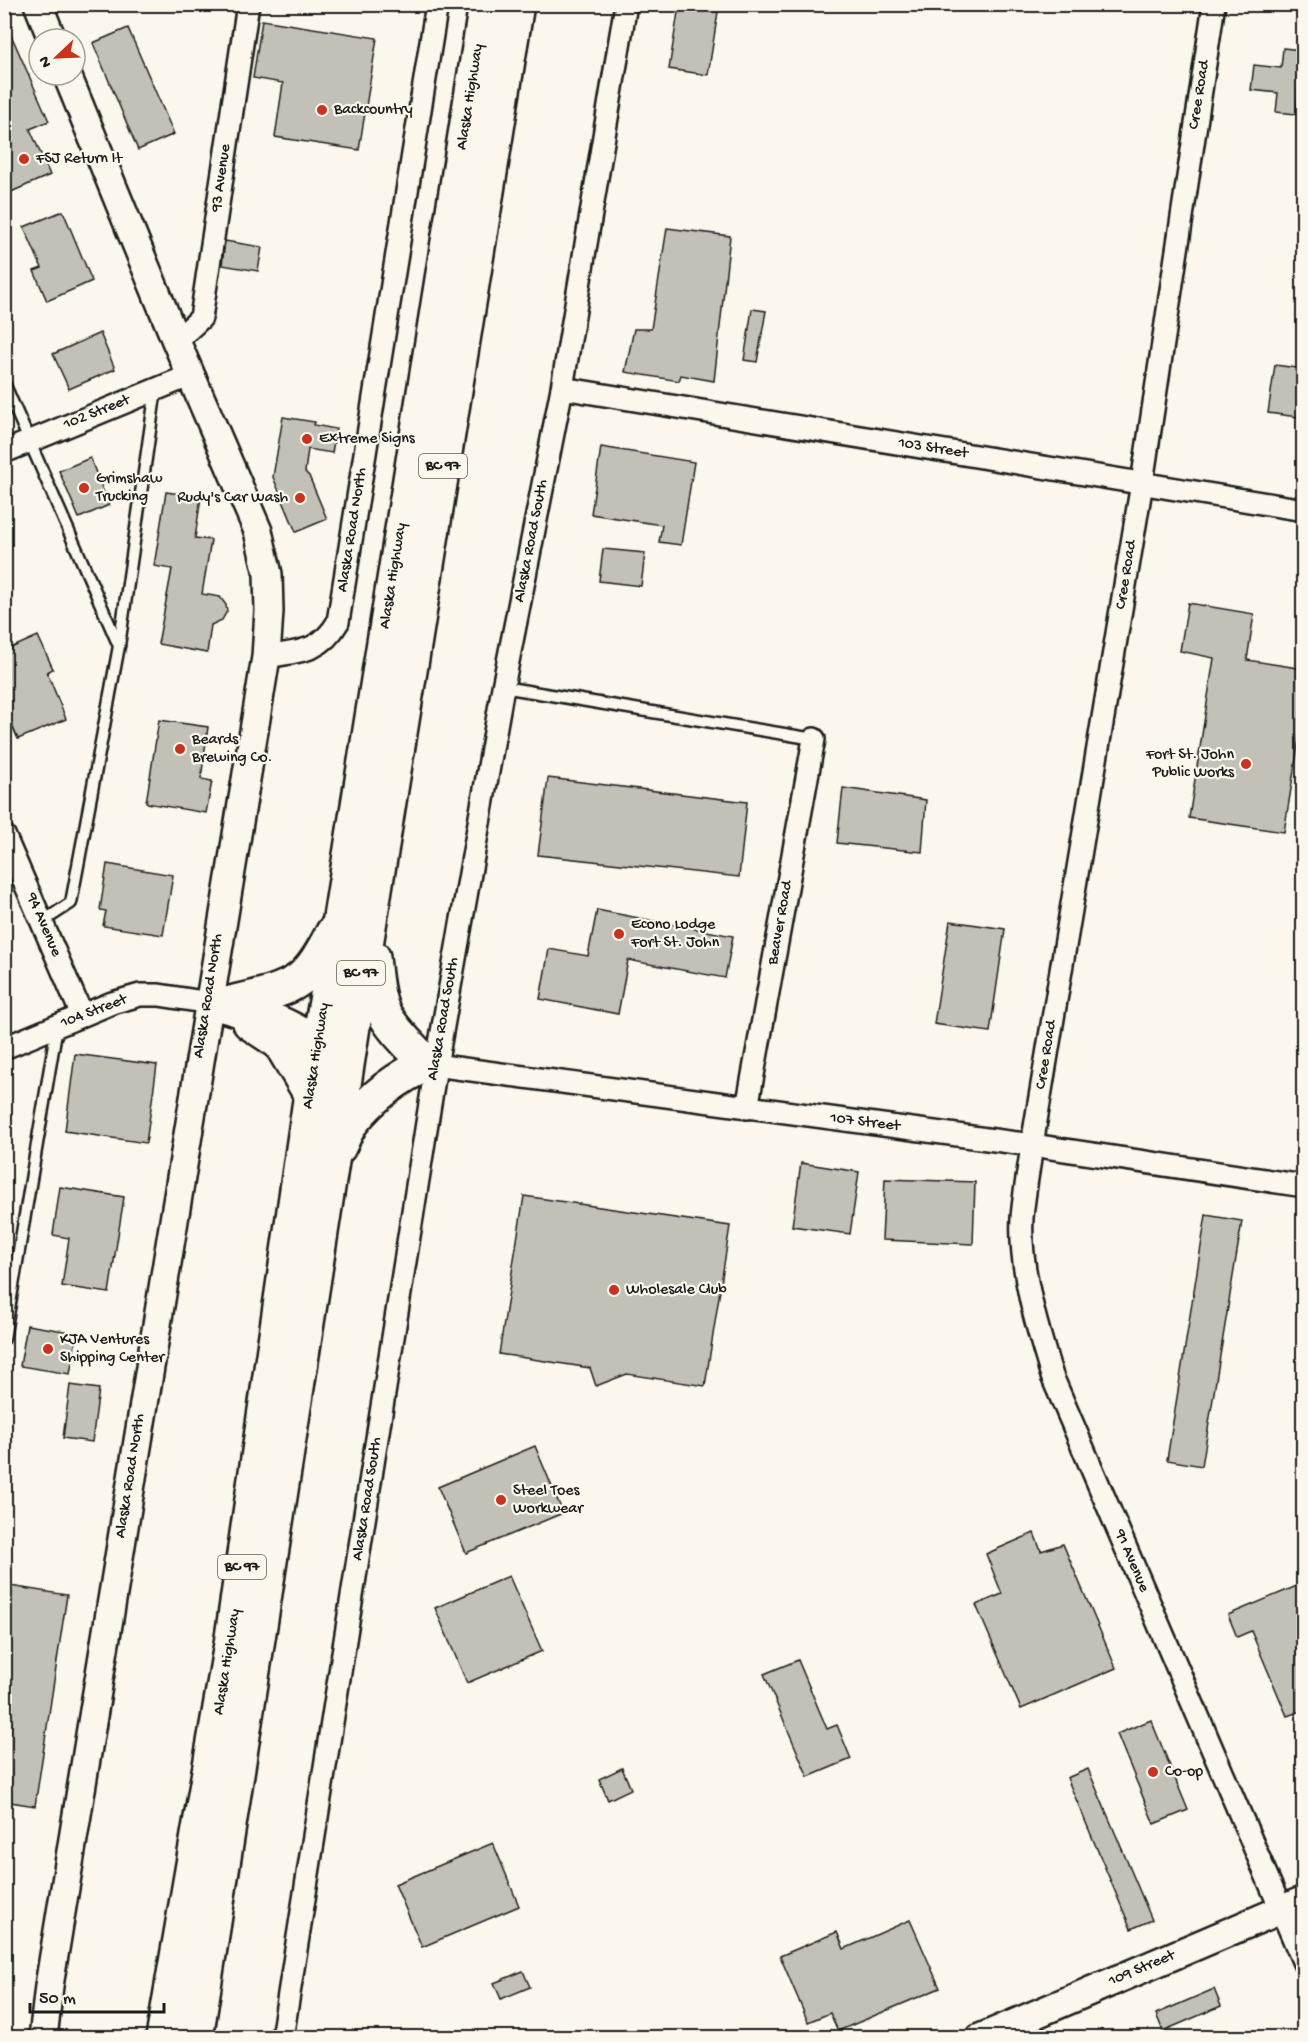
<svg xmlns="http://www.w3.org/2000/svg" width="1308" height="2042" viewBox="0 0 1308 2042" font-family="'Gochi Hand',sans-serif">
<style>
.building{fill:#c3c0b8;stroke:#1c1c1c;stroke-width:1.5}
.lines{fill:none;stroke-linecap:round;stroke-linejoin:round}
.service-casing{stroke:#1c1c1c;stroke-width:15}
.minor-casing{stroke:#1c1c1c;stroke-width:26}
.tertiary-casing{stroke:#1c1c1c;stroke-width:32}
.trunk-casing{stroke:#1c1c1c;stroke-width:38}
.service{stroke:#fbf7ec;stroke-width:10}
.minor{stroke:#fbf7ec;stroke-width:21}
.tertiary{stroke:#fbf7ec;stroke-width:27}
.trunk{stroke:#fbf7ec;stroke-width:33}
.poi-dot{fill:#c8321e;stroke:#fbf7ec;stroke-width:2}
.labels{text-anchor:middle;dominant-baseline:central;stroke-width:4.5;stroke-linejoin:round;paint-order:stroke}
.shield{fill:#fbf7ec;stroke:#5f5e5a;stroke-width:1.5}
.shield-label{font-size:15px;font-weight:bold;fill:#1c1c1c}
.street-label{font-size:16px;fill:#1c1c1c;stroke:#fbf7ec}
.poi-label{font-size:16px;fill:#1c1c1c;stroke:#fbf7ec;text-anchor:start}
</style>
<rect width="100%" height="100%" fill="#fbf7ec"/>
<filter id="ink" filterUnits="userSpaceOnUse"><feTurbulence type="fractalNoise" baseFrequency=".0167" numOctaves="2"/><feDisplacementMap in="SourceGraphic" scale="12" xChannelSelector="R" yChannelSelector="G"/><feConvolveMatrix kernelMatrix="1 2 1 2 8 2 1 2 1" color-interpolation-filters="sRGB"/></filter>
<g filter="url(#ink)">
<!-- building -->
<g class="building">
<polygon points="679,6 718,12 708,75 669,69"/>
<polygon points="4,19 49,121 30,129 50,175 4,195"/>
<polygon points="262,20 377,38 359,150 275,137 283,83 253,78"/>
<polygon points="128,28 174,134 138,150 93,43"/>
<polygon points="1283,48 1302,50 1296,114 1276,112 1278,93 1251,90 1254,65 1281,68"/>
<polygon points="63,211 92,281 47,301 34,271 42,268 24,227"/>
<polygon points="667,228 730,236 714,381 681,375 679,381 625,372 634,329 651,329"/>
<polygon points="225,241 262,247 258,271 222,265"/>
<polygon points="752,309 766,311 757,362 744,360"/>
<polygon points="100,333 115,369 69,389 53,354"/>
<polygon points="1275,365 1304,369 1298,417 1268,413"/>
<polygon points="283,417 315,422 314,425 336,429 332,453 308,449 305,472 309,476 327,519 296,532 273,477"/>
<polygon points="601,447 694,462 681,545 659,542 662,525 591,514"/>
<polygon points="90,458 109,505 79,518 59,471"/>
<polygon points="166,492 201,497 195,538 211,540 202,594 220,597 226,605 227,611 222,620 211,625 207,653 158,644 172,569 154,566"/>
<polygon points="603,549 645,553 641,586 599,581"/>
<polygon points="1188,603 1254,614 1247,660 1304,669 1304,709 1284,832 1189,818 1214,658 1180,651"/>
<polygon points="38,636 53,669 47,672 66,719 18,739 4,707 4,651"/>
<polygon points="159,720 208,727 201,779 212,781 206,813 146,803"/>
<polygon points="548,778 747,802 739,877 538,855"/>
<polygon points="843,788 926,800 922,852 837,843"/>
<polygon points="107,864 173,875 163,935 103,926 106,911 100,910"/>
<polygon points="597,910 733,936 725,978 628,960 618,1014 540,999 549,949 588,956"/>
<polygon points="950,921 1005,929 990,1032 934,1024"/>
<polygon points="75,1054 157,1065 146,1143 65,1131"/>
<polygon points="801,1163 859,1172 850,1234 792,1226"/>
<polygon points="885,1179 975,1182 973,1244 882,1240"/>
<polygon points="60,1187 124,1197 109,1293 62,1286 69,1238 53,1235"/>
<polygon points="524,1196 730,1226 705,1386 627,1374 596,1386 590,1368 499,1354"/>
<polygon points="1206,1215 1242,1221 1202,1466 1167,1460"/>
<polygon points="27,1325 77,1333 70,1374 20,1366"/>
<polygon points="70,1385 99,1389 92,1442 63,1438"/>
<polygon points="535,1446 563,1513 466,1553 438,1487"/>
<polygon points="1034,1533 1041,1551 1063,1544 1116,1668 1021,1709 976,1605 1002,1594 986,1554"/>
<polygon points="509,1576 542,1651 467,1683 435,1608"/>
<polygon points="1304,1583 1304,1710 1287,1716 1251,1631 1237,1637 1228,1615"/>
<polygon points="4,1585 67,1595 35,1806 4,1801"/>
<polygon points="798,1660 827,1729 837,1725 851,1759 808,1777 764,1674"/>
<polygon points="1151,1720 1188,1810 1154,1824 1117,1734"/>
<polygon points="622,1768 631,1789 608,1800 599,1779"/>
<polygon points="1088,1769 1152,1920 1131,1929 1067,1778"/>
<polygon points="493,1843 519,1906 422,1947 395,1884"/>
<polygon points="910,1920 940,1988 838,2031 830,2013 808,2022 780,1956 837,1932 844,1949"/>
<polygon points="523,1971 530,1987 501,1999 494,1983"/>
<polygon points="1214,1989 1221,2006 1163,2031 1156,2014"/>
</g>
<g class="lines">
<defs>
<g id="service">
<polyline points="4,383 119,646"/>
<polyline points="503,687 814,739"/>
<polyline points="42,922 71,903 119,646 156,389"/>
<polyline points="4,1339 57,1026"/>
</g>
<g id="minor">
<path d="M1214,4L1142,483L1032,1145C1029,1169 1024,1193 1022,1218C1019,1268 1037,1328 1052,1376L1304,1963"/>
<polyline points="176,341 201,318 248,4"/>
<polyline points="562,388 1304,510"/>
<polyline points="4,452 191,375"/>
<path d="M266,657C299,651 320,653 338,622L437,4"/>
<polyline points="4,835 82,1015"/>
<polyline points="4,1048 112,1003 140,995 159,995 223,1005"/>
<polyline points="427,1064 1032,1145 1304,1186"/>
<polyline points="747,1108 814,739"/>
<polyline points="282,2038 436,1066 503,687 562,388 626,4"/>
</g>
<g id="tertiary">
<polyline points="38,4 52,39"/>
<polyline points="43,2038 49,1986 266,657 269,611 268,574 258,531 176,341 67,75"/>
<polyline points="980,2038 1304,1900"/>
</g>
<g id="trunk">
<path d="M373,957C375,975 376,996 384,1013C394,1032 413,1048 427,1064"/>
<path d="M223,1005C248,998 280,994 300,979C315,967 324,948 333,932"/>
<path d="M223,1005C264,1017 301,1026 329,1058"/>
<polyline points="250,1023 280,1043 311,1095"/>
<path d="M339,1147C343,1139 347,1129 352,1122C372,1097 398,1077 427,1064"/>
<polyline points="163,2038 231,1644 318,1045 331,974 486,4"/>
<polyline points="196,2038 354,1020 517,4"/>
</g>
</defs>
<!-- service casing -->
<use href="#service" class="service-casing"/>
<!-- minor casing -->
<use href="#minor" class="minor-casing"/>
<!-- tertiary casing -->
<use href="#tertiary" class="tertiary-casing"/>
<!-- trunk casing -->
<use href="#trunk" class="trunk-casing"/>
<!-- service -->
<use href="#service" class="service"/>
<!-- minor -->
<use href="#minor" class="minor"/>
<!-- tertiary -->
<use href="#tertiary" class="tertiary"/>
<!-- trunk -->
<use href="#trunk" class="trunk"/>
</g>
</g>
<!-- markers -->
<g class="poi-dot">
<circle cx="322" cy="110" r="6"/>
<circle cx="24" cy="159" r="6"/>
<circle cx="307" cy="439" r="6"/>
<circle cx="84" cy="488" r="6"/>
<circle cx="300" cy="498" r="6"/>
<circle cx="180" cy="749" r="6"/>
<circle cx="1246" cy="764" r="6"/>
<circle cx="619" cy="934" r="6"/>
<circle cx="614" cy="1290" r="6"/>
<circle cx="48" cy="1349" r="6"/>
<circle cx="501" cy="1500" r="6"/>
<circle cx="1153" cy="1772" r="6"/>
</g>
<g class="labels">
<!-- shield labels -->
<g class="shield">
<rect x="419" y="454" width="48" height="24" rx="4.5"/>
<rect x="337" y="961" width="48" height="24" rx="4.5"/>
<rect x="218" y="1555" width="48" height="24" rx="4.5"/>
</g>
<g class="shield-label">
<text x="443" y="466">BC 97</text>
<text x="361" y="973">BC 97</text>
<text x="242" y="1567">BC 97</text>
</g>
<!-- street labels -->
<g class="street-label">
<text transform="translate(1200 95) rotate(-81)">Cree Road</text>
<text transform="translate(471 97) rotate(-81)">Alaska Highway</text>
<text transform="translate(222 178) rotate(-82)">93 Avenue</text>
<text transform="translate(97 413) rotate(-22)">102 Street</text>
<text transform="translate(933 449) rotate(9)">103 Street</text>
<text transform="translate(353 530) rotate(-81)">Alaska Road North</text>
<text transform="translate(532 541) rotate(-79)">Alaska Road South</text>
<text transform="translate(1127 575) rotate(-81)">Cree Road</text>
<text transform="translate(394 576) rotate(-81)">Alaska Highway</text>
<text transform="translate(781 923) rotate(-80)">Beaver Road</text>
<text transform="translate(43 925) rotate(67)">94 Avenue</text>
<text transform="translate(209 996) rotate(-81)">Alaska Road North</text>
<text transform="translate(94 1012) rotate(-21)">104 Street</text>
<text transform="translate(444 1019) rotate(-80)">Alaska Road South</text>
<text transform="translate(1047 1055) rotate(-81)">Cree Road</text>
<text transform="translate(317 1056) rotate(-81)">Alaska Highway</text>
<text transform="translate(865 1123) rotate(7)">107 Street</text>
<text transform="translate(131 1476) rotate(-81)">Alaska Road North</text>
<text transform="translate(368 1499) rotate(-81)">Alaska Road South</text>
<text transform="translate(1131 1561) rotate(67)">91 Avenue</text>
<text transform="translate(228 1662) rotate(-81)">Alaska Highway</text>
<text transform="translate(1142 1969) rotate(-23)">109 Street</text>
</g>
<!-- poi labels -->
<g class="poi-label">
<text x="334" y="110">Backcountry</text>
<text x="36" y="159">FSJ Return It</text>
<text x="319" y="439">Extreme Signs</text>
<text x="96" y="479">Grimshaw<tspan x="96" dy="18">Trucking</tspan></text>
<text x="288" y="498" text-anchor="end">Rudy's Car Wash</text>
<text x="192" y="740">Beards<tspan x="192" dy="18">Brewing Co.</tspan></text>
<text x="1234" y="755" text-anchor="end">Fort St. John<tspan x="1234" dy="18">Public Works</tspan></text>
<text x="631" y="925">Econo Lodge<tspan x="631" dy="18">Fort St. John</tspan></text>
<text x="626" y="1290">Wholesale Club</text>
<text x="60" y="1340">KJA Ventures<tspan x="60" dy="18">Shipping Center</tspan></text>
<text x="513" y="1491">Steel Toes<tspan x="513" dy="18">Workwear</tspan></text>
<text x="1165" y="1772">Co-op</text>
</g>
</g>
<!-- margin -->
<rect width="1308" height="2042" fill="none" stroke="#fbf7ec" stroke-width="24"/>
<rect x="12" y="12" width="1284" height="2018" fill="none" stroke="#1c1c1c" stroke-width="2" filter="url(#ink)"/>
<!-- north arrow -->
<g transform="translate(57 57) rotate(247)"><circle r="28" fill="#fbf7ec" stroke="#a29f99" stroke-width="1.5"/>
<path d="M0-4.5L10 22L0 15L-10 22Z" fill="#c8321e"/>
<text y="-9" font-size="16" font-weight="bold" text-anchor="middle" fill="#1c1c1c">N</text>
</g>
<!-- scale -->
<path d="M30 2003v9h134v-9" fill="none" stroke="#1c1c1c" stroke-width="3"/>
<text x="39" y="2003" font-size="18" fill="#1c1c1c" stroke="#fbf7ec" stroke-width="4.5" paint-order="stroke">50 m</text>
</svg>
